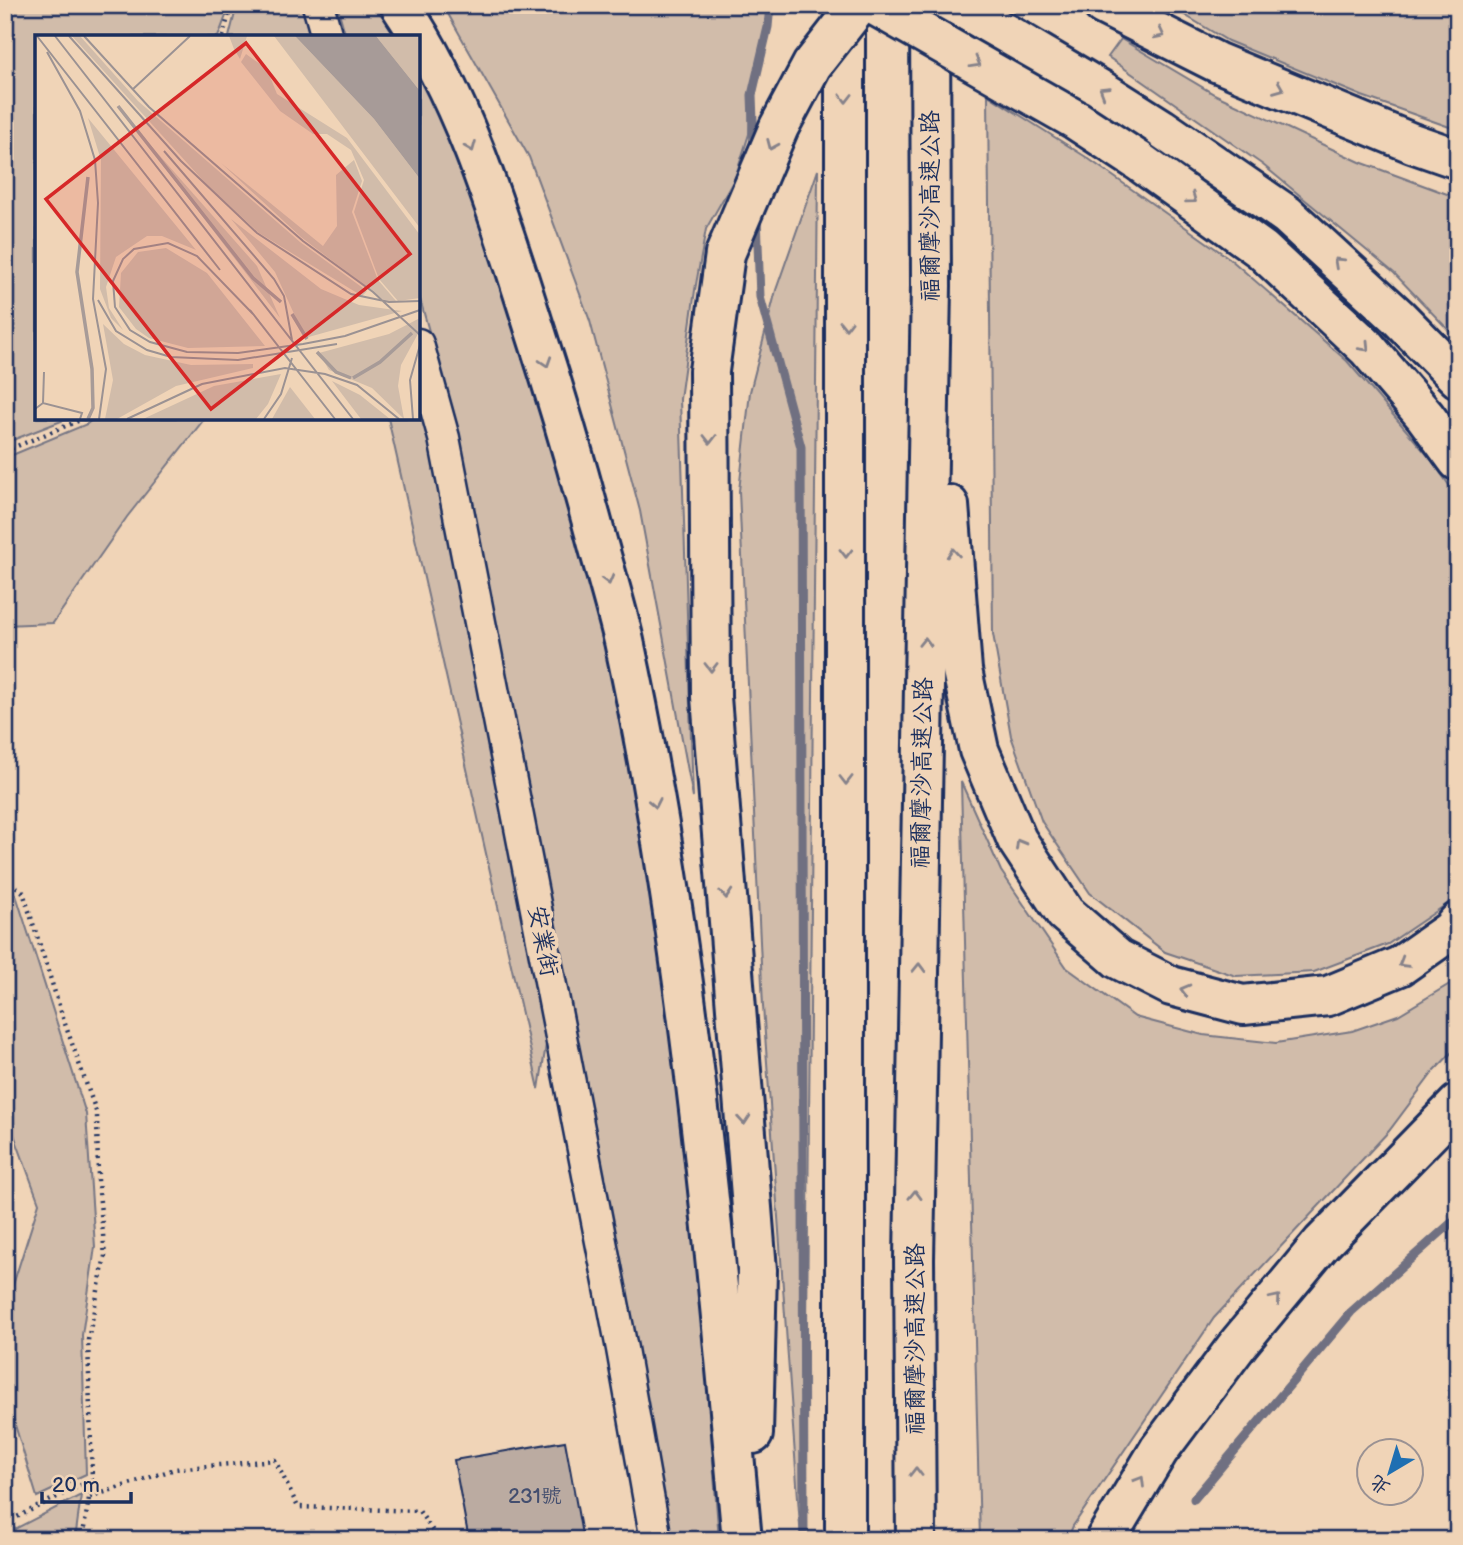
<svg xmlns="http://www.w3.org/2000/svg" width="1463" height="1545" viewBox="0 0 1463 1545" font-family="'Balsamiq Sans','LXGW WenKai TC',sans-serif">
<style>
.green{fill:#d1bcaa;stroke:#767684;stroke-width:2}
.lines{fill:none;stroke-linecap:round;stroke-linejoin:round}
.stream{stroke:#6f7081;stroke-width:9}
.building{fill:#bbaba1;stroke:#1b2f5e;stroke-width:2}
.minor-casing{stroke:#1b2f5e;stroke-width:35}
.motorway-casing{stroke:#1b2f5e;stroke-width:44}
.path{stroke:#1b2f5e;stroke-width:4.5;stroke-dasharray:2 5;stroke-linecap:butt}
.minor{stroke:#f0d4b7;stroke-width:30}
.motorway{stroke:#f0d4b7;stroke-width:38}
.motorway-bridge-casing{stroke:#1b2f5e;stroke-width:44;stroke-linecap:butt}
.motorway-bridge{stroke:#f0d4b7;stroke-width:38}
.oneway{stroke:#86828a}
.labels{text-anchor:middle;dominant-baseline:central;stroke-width:7;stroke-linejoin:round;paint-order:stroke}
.number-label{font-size:21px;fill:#434e6f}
.street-label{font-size:24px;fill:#1b2f5e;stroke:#f0d4b7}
.inset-river{fill:none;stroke:#a79b98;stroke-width:3.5}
.inset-road{fill:none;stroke:#9b9293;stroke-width:2}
.view{fill:#d62828;fill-opacity:0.15;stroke:#d62828;stroke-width:3.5}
.inset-edge{fill:none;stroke:#1b2f5e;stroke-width:3.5}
</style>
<rect width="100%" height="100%" fill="#f0d4b7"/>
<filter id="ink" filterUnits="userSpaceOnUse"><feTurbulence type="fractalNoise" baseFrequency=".0143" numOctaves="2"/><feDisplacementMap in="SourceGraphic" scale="14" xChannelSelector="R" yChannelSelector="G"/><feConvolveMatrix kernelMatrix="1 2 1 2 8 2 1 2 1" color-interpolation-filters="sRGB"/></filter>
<g filter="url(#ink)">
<!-- green -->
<g class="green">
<polygon points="5,5 230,5 218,37 37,37 37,418 69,418 5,443"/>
<polygon points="237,5 314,5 322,37 229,37"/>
<polygon points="337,5 383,5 400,37 346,37"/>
<polygon points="443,5 775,5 750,92 749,134 735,178 706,229 695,290 680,399 693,798 640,511 590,321 529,157"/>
<polygon points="1168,5 1458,5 1458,130 1362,96 1228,41"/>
<polygon points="1121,39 1214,94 1360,162 1458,198 1458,340 1394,273 1263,165 1108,57"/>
<polygon points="418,70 474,172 612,631 680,1028 719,1540 672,1540 461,445 418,292"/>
<polygon points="988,95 1086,157 1229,258 1347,361 1430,458 1458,498 1458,890 1447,904 1388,944 1314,972 1236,976 1165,952 1090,893 1042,822 1011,736 993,634"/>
<polygon points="818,170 805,1540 801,1540 763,1006 739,491 750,392 776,290"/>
<polygon points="418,394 438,462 548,1032 539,1089 388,418 418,418"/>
<polygon points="94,418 205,418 127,517 53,623 5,625 5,458 87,424"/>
<polygon points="961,782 1001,871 1067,968 1135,1017 1203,1035 1276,1043 1352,1031 1398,1015 1458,979 1458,1046 1434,1071 1389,1131 1214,1318 1073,1526 1067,1540 980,1540"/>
<polygon points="5,886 16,895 86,1114 95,1247 82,1335 86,1474 37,1497 5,1392 5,1310 39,1203 5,1110"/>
<polygon points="81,1495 75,1540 5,1540 5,1534"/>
</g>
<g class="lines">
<!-- stream -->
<g class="stream">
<polyline points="754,147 752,95 768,27 770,5"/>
<polyline points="757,217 760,297 801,447 804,1540"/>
<polyline points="1194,1499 1351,1312 1458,1217"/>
</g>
</g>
<!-- building -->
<polygon class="building" points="565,1441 583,1540 469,1540 454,1460"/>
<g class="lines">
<defs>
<g id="minor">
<polyline points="318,5 327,37"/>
<polyline points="418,344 444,438 622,1349 656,1540"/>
</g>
<g id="motorway">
<path d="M400,5C465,101 499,217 534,327C557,398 578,469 597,541C606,574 616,607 624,641C688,937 714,1239 742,1540"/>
<polyline points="957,5 1101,90 1161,128 1287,215 1398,317 1458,378"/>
<polyline points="1103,5 1216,62 1412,143 1458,159"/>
<polyline points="1137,160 1262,250 1367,348 1425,416 1458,461"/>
<polyline points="709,371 711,697 757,1270 753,1434"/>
<polyline points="949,505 962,670 979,750 1017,840 1065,913 1118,959 1171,986 1243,1005 1328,996 1400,966 1450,931 1458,922"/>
<polyline points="845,1540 845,5"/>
<polyline points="916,1540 914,1259 931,286 930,5"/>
<polyline points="1105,1540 1159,1450 1239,1343 1322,1243 1458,1104"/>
</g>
</defs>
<!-- minor casing -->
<use href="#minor" class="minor-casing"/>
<!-- motorway casing -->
<use href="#motorway" class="motorway-casing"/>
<!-- path -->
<g class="path">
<polyline points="223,37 231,5"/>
<polyline points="5,451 85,418"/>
<polyline points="5,878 23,892 64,1021 97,1114 98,1181 105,1256 88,1340 92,1480 82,1540"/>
<polyline points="90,1497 175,1469 275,1460 298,1507 419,1511 439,1540"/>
<polyline points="5,1523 91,1480"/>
</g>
<!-- minor -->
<use href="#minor" class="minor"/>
<!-- motorway -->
<use href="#motorway" class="motorway"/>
<defs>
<g id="motorway-bridge">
<polyline points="874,5 1076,120 1137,160"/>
<polyline points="709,371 725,254 779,127 812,65 859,5"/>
</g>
</defs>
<!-- motorway-bridge casing -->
<use href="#motorway-bridge" class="motorway-bridge-casing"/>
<!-- motorway-bridge -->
<use href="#motorway-bridge" class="motorway-bridge"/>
</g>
<!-- one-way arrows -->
<defs><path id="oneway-chevron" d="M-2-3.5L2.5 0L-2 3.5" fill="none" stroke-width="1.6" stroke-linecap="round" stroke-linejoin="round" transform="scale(1.75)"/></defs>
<g class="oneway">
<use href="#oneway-chevron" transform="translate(1160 34) rotate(27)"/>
<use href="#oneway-chevron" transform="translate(976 63) rotate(29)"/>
<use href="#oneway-chevron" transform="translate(1279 88) rotate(22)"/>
<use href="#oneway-chevron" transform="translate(1104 91) rotate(-148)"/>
<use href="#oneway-chevron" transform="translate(846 98) rotate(90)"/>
<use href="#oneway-chevron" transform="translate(772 145) rotate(113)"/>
<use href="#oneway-chevron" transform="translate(471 147) rotate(68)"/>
<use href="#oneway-chevron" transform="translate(1192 199) rotate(36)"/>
<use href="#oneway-chevron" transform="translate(1338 262) rotate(-137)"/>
<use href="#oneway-chevron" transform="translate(846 325) rotate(90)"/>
<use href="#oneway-chevron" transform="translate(1365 347) rotate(46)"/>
<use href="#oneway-chevron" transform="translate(546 362) rotate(72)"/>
<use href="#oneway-chevron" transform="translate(710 439) rotate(90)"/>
<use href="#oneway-chevron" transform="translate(846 553) rotate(90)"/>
<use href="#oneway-chevron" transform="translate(953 553) rotate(-95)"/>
<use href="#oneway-chevron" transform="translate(608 580) rotate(75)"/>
<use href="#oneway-chevron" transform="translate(925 642) rotate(-89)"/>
<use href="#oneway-chevron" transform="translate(711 667) rotate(90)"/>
<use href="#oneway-chevron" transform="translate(846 780) rotate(90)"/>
<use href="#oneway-chevron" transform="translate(655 803) rotate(79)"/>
<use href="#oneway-chevron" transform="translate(1020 844) rotate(-120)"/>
<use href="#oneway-chevron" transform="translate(726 894) rotate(86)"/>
<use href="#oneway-chevron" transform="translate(1403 963) rotate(149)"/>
<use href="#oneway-chevron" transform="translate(919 968) rotate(-89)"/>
<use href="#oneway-chevron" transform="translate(1185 990) rotate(-165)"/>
<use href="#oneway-chevron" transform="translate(744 1120) rotate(85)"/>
<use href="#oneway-chevron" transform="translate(915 1195) rotate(-89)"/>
<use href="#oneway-chevron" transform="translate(1276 1299) rotate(-50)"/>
<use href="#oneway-chevron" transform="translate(916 1472) rotate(-90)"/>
<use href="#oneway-chevron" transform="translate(1140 1481) rotate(-59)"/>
</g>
</g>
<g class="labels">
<!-- number labels -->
<g class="number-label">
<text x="535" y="1496">231號</text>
</g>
<!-- street labels -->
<g class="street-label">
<text transform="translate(930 206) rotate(-90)">福爾摩沙高速公路</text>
<text transform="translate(922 773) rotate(-89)">福爾摩沙高速公路</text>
<text transform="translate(543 941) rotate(79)">安業街</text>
<text transform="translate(915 1339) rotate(-90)">福爾摩沙高速公路</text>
</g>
</g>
<!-- overview -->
<g transform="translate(35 35)">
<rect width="385" height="385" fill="#f0d4b7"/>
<path d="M37,1H45L103,66L265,207L332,256L327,261L224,198L173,151ZM194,1H212L205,24L199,14ZM239,1H260L339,84L385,144V193ZM341,1H385V56ZM211,19L232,34L242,59L312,103L385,200V263L363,266L344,244L319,177L329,145L316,115L292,99H278L245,76L206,27ZM53,83L161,215L127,201H112L81,222L71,252L74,273L88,295L76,283L65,254L66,125ZM96,88L222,231L245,283ZM319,125L327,146L317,177L343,245L361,266H350L266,202L186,128L288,211L302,191L301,140ZM196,184L286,254L324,270L367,276L270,303L240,237ZM131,213L172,238L230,311L153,313L114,303L101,294L84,272L86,238L103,217ZM385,283V295L366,330L363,351L369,384L337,353L294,335L284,318L354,299ZM68,289L89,309L110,320L156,330L218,329V333L141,351L82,384H70L78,345ZM246,339L233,369L221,384H108L179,351ZM297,346L325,360L355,384H326ZM255,352L280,384H237Z" fill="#d1bcaa"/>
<path d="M260,1H341L385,56V144L339,84Z" fill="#a79b98"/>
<path class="inset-river" d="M83,71L218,243L246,267M53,142L42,237L57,334L58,373L53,384M257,279L272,304M282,317L301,337L316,343M318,343L345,327L377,298"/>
<path class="inset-road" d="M2,1L185,235M20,1L318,384M34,1L146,126L222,198L316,259L354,267L385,266M49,1L114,72L268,206L338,257L385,300M12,17L45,76L60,125L63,168L58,264L71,334L64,384M97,55L155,1M129,116L239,244L249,261L257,305M63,265L81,296L112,315L136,322L203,325L302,309M215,275L300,384M218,279L162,221L133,208L99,214L88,224L78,246L80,272L95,295L115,307L152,317L203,318L268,309L310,301L385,275M8,368L9,337M0,374L8,368L47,378L45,384M92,384L167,349L250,333L290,339L322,350L364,384M229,384L246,359L257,323M378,384L375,345L385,310"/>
<path class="view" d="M211,8L375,219L176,374L11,164Z"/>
<rect width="385" height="385" class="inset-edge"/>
</g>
<!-- margin -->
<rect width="1463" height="1545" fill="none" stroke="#f0d4b7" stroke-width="28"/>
<rect x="14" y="14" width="1435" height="1517" fill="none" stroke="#1b2f5e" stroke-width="2.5" filter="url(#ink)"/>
<!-- north arrow -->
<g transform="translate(1390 1472) rotate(218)"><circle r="33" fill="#f0d4b7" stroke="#9b9293" stroke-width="2"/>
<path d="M0-5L12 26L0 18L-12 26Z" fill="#1f6fb2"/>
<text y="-10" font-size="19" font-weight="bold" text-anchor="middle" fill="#1b2f5e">北</text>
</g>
<!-- scale -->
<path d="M42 1492v10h89v-10" fill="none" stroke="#1b2f5e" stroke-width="3.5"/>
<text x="52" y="1492" font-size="21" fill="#1b2f5e" stroke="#f0d4b7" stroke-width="5" paint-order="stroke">20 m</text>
</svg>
